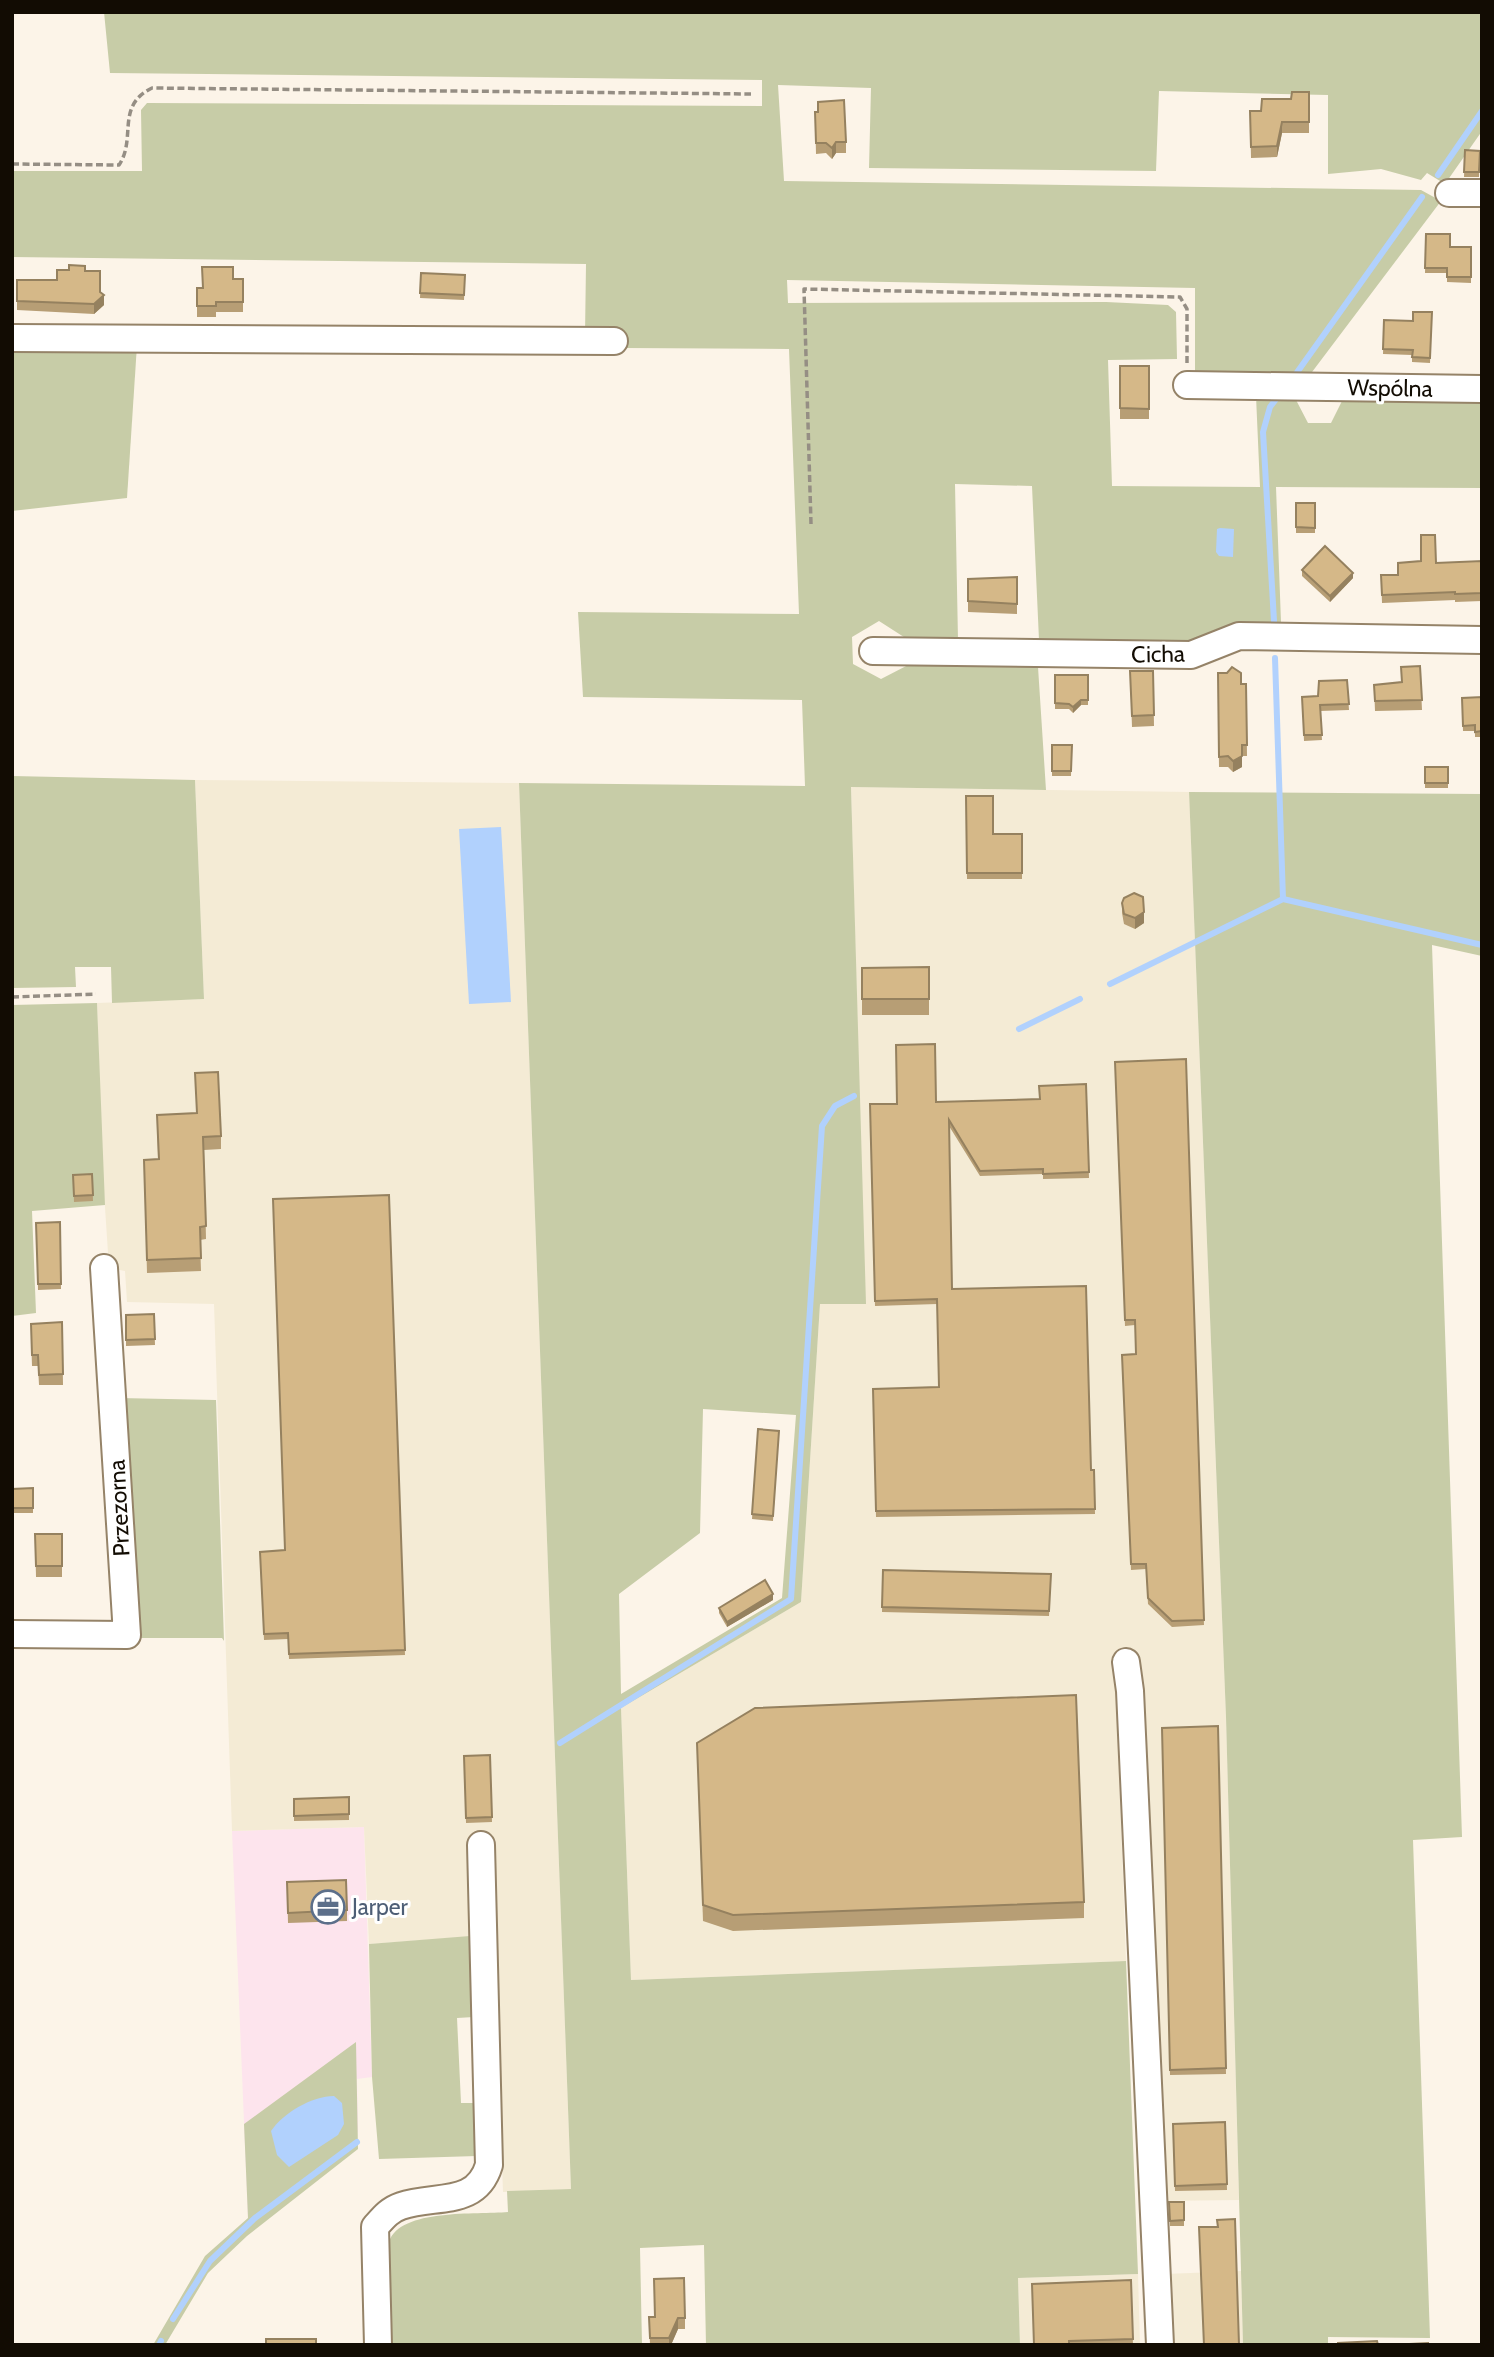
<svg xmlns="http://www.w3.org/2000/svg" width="1494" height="2357" viewBox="0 0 1494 2357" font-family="Cabin,sans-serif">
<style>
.commercial{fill:#fde4ed}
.industrial{fill:#f4ebd5}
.green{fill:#c7cca7;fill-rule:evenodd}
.water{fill:#b1d1fd}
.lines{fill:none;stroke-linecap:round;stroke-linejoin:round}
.stream{stroke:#b1d1fd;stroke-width:6}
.minor-casing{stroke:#958368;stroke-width:30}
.path{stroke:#958e84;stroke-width:3.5;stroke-dasharray:7 3.5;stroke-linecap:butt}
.minor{stroke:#fff;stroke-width:26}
.wall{fill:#b79e75}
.shaded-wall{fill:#95815f}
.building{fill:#d5b888;stroke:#95815f;stroke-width:2}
.labels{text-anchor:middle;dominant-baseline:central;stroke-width:6;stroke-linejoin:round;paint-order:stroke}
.street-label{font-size:23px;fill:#120c03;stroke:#fff}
.service-label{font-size:23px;fill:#4e5e75;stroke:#fff;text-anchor:start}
</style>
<rect width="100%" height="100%" fill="#fcf4e8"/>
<!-- commercial -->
<polygon class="commercial" points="364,1827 372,2077 357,2079 358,2132 248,2219 232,1831"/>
<!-- industrial -->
<g class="industrial">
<polygon points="195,780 519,783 571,2189 503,2192 494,1935 369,1944 364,1827 232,1831 214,1304 127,1302 125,1271 109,1268 102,1162 97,1003 204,999"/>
<polygon points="851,787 1189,792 1226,1717 1239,2200 1163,2201 1115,1662 1126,1961 631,1980 621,1708 801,1602 820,1304 865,1304"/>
<polygon points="1241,2271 1243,2345 1168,2345 1165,2274"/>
<polygon points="1138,2274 1140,2345 1020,2345 1018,2278"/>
</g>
<!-- green -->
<g class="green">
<path d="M104,12H1482V131L1445,184L1427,173L1421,180L1381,169L1328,174V95L1159,91L1156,171L869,168L871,88L778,85L784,181L1421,190L1441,201L1306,380L1195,377V288L787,280L788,303L1106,302L1168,305L1176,312L1177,359L1108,360L1112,486L1260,487L1256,396L1295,398L1308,423H1331L1344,397L1482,398V488L1276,487L1281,622L1245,623L1195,641L1039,640L1032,486L955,484L958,640L907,639L879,621L852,637L853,664L881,679L912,663L1038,667L1046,790L851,787L866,1304H820L801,1602L621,1708L631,1980L1126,1961L1138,2274L1018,2278L1020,2345H706L704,2245L640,2248L642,2345H390C390,2325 384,2257 389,2242C400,2208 477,2215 508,2212L507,2191L571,2189L519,783L805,786L802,700L583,697L578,612L799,614L789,349L624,348L585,335L586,264L12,257V171H142L141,110L147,103L762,106V80L110,73ZM703,1409L796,1415L782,1598L621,1694L619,1594L700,1533Z"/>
<polygon points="12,344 137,345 127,498 12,511"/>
<polygon points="12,776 195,780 204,999 112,1003 111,967 75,967 76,987 12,988"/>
<polygon points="1189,792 1482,794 1482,956 1432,945 1462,1837 1413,1840 1430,2338 1328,2337 1328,2345 1243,2345 1226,1717"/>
<polygon points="97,1003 105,1205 32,1211 36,1313 12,1316 12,1005"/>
<polygon points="119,1398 216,1400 224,1641 222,1638 137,1638"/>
<polygon points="470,1936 474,2017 457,2018 461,2103 478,2103 477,2156 379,2159 372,2077 369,1944"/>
<polygon points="356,2042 358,2149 247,2236 208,2273 165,2345 153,2345 205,2256 248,2218 244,2124"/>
</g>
<!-- water -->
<g class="water">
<polygon points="1220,528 1234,529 1233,557 1219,556 1216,552 1217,529"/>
<polygon points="501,827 511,1002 469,1004 459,829"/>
<path d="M334,2096L342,2103L344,2124L338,2135L289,2167L277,2155L271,2131C283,2113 312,2096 334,2096Z"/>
</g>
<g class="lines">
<!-- stream -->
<g class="stream">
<polyline points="1438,175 1482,111"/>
<polyline points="1293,378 1422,197"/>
<polyline points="1274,621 1263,432 1270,407 1277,398"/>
<polyline points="1275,658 1283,899"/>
<polyline points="1110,984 1283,899 1482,945"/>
<polyline points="1019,1029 1080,999"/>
<polyline points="560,1743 791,1599 822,1126 835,1106 854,1096"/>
<polyline points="173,2319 210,2261 255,2218 357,2142"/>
<polyline points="159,2345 161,2341"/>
</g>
<defs>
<g id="minor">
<polyline points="1449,193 1482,193"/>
<polyline points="12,338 614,341"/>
<polyline points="1187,385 1482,389"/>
<polyline points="873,651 1191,655 1239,636 1482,640"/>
<polyline points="12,1634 127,1635 104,1268"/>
<polyline points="1126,1662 1130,1691 1160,2345"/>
<path d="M378,2345L375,2227C383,2218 389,2210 401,2206C435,2194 476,2208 489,2165L481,1845"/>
</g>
</defs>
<!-- minor casing -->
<use href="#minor" class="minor-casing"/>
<!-- path -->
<g class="path">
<path d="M12,164L119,165C137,138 115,106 152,88L751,94"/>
<polyline points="811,524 804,289 1180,297 1187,309 1187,365"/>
<polyline points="12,997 96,994"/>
</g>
<!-- minor -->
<use href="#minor" class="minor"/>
</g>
<!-- wall -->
<g class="wall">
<polygon points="1309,92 1309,133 1282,133 1277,157 1251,158 1250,111 1261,111"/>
<polygon points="818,102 846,142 846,153 836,153 832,159 826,153 816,154 815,112 818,112"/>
<polygon points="1465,150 1480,151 1479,177 1464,177"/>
<polygon points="1426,234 1450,247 1471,247 1471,283 1447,282 1447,273 1425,273"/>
<polygon points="85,271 100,292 104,305 94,314 17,310 17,280 57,280"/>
<polygon points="421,273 465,275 464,300 420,298"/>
<polygon points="233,279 243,279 243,312 216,312 216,317 197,317 197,288 203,288"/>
<polygon points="1432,312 1430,363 1412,362 1412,355 1383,354 1384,320 1413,321"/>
<rect x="1120" y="366" width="29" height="53"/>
<rect x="1296" y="503" width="19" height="30"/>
<polygon points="1482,561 1482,601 1455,602 1455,600 1382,603 1381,575 1398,575 1436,563"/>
<polygon points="1302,570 1353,578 1330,602 1302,576"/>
<polygon points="1017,577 1017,614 968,612 968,579"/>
<polygon points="1420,666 1422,710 1375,711 1374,685 1402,682"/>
<polygon points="1130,671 1153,671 1154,726 1132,727"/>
<polygon points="1218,673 1241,684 1246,684 1247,756 1242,756 1242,767 1233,772 1228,767 1219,767"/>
<polygon points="1055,675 1088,675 1088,705 1081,705 1073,713 1069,709 1055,709"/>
<polygon points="1347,680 1349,710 1320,711 1322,740 1304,741 1302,697 1318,696"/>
<polygon points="1482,697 1482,737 1475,737 1475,731 1463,731 1462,698"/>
<polygon points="1052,745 1072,745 1071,776 1052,776"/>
<rect x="1425" y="767" width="23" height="21"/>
<polygon points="966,796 993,834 1022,834 1022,879 967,879"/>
<polygon points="1122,903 1144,923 1135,929 1124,924 1122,913"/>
<polygon points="929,967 929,1015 862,1015 862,968"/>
<polygon points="1186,1059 1204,1625 1172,1627 1148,1604 1146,1569 1131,1570 1122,1355 1136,1354 1135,1325 1125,1326 1115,1062"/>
<polygon points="195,1073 221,1136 221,1149 204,1150 206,1239 200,1240 201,1271 147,1273 144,1160 158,1159 157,1115 197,1113"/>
<polygon points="1086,1084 1089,1178 1043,1179 1043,1174 980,1176 949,1126 952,1289 1091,1470 1094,1470 1095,1514 876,1517 873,1389 939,1387 937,1304 875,1306 870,1104 1040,1099"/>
<polygon points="92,1174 93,1201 74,1202 73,1175"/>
<polygon points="389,1195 405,1655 289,1659 288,1639 264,1640 260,1557 285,1550"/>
<polygon points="60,1222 61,1289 38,1290 36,1223"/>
<polygon points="154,1314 155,1345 126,1346 126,1315"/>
<polygon points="62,1322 63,1385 39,1385 38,1366 32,1366 31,1335"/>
<polygon points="758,1429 779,1431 773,1521 752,1519"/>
<polygon points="33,1488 33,1513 12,1513 12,1489"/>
<polygon points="35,1534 62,1534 62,1577 36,1577"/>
<polygon points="883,1570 1051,1574 1049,1616 882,1612"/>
<polygon points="773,1600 727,1627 719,1613 719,1608"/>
<polygon points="1218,1726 1226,2074 1170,2075 1162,1728"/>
<polygon points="697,1743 1084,1902 1084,1918 733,1931 703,1921"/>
<polygon points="490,1755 492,1822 466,1823 464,1756"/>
<polygon points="349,1797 349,1820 294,1821 294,1799"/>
<polygon points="287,1882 347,1910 347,1921 288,1923"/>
<polygon points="1225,2122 1227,2190 1175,2191 1173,2124"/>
<polygon points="1169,2202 1184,2202 1184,2226 1170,2226"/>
<polygon points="1131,2280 1133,2345 1034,2345"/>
<polygon points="649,2317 685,2318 685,2329 678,2329 671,2345 650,2345"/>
</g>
<!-- shaded-wall -->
<g class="shaded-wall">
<polygon points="1282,122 1282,133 1277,157 1277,146"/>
<polygon points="836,142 836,153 832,159 832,148"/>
<polygon points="104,295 104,305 94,314 94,304"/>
<polygon points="1353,573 1353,578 1330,602 1330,596"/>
<polygon points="1081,700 1081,705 1073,713 1073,707"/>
<polygon points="1242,756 1242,767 1233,772 1233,761"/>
<polygon points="1144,912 1144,923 1135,929 1135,918"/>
<polygon points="773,1594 773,1600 727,1627 727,1622"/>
<polygon points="678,2318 678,2329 671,2345 669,2345 669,2338"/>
</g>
<!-- building -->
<g class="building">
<polygon points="1292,92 1309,92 1309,122 1282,122 1277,146 1251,147 1250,111 1261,111 1262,99 1291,99"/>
<polygon points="844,100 846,142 836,142 832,148 826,143 816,143 815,112 818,112 818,102"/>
<polygon points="1465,150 1480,151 1479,172 1464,172"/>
<polygon points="1426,234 1450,234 1450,247 1471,247 1471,277 1447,277 1447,268 1425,268"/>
<polygon points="69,265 85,266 85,271 100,271 100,292 104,295 94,304 17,301 17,280 57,280 57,270 69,270"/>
<polygon points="202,267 233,267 233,279 243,279 243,302 216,302 216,306 197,306 197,288 203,288"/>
<polygon points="421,273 465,275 464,295 420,293"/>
<polygon points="1413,312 1432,312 1430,358 1412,357 1413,350 1383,349 1384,320 1413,321"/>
<polygon points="1120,366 1149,366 1149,409 1120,408"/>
<polygon points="1296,503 1315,503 1315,528 1296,527"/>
<polygon points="1421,535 1435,535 1436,563 1482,561 1482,593 1455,594 1455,592 1382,595 1381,575 1398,575 1398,563 1421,561"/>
<polygon points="1325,546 1353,573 1330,596 1302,570"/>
<polygon points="1017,577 1017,604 968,601 968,579"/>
<polygon points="1420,666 1422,700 1375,701 1374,685 1402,682 1401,667"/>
<polygon points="1232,667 1241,673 1241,684 1246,684 1247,745 1242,745 1242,756 1233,761 1228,756 1219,757 1218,673 1227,673"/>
<polygon points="1130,671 1153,671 1154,715 1132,716"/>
<polygon points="1055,675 1088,675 1088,700 1081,700 1073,707 1069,704 1055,703"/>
<polygon points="1347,680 1349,704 1320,705 1322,735 1304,735 1302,697 1318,696 1319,681"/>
<polygon points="1482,697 1482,731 1475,732 1475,725 1463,726 1462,698"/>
<polygon points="1052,745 1072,745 1071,771 1052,771"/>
<rect x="1425" y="767" width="23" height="16"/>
<polygon points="966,796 993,796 993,834 1022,834 1022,873 967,873"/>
<polygon points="1134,893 1143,897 1144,912 1135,918 1124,914 1122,903 1124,898"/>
<polygon points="929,967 929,999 862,999 862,968"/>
<polygon points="935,1044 936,1102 1040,1099 1039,1086 1086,1084 1089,1172 1043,1174 1043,1169 980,1171 949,1120 952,1289 1086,1286 1091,1470 1094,1470 1095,1509 876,1511 873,1389 939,1387 937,1299 875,1301 870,1104 897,1104 896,1045"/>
<polygon points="1186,1059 1204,1620 1172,1621 1148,1598 1146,1564 1131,1564 1122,1355 1136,1354 1135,1320 1125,1320 1115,1062"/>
<polygon points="218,1072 221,1136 203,1137 206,1226 200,1227 201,1258 147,1260 144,1160 159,1159 157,1115 197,1113 195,1073"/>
<polygon points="92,1174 93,1195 74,1196 73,1175"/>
<polygon points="389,1195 405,1650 289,1654 288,1633 264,1634 260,1552 285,1550 273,1199"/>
<polygon points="60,1222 61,1284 38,1284 36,1223"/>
<polygon points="154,1314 155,1339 126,1340 126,1315"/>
<polygon points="62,1322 63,1374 39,1375 38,1355 32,1355 31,1324"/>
<polygon points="758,1429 779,1431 773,1516 752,1514"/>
<polygon points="33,1488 33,1508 12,1508 12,1489"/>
<polygon points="35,1534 62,1534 62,1566 36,1566"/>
<polygon points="883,1570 1051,1574 1049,1611 882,1607"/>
<polygon points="765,1580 773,1594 727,1622 719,1608"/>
<polygon points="1076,1695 1084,1902 733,1915 703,1905 697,1743 755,1708"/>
<polygon points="1218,1726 1226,2068 1170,2070 1162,1728"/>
<polygon points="490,1755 492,1817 466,1818 464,1756"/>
<polygon points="349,1797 349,1814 294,1816 294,1799"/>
<polygon points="346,1880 347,1910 288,1913 287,1882"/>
<polygon points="1225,2122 1227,2184 1175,2186 1173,2124"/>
<polygon points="1169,2202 1184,2202 1184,2220 1170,2221"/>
<polygon points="1235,2219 1239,2345 1204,2345 1199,2227 1218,2227 1217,2220"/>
<polygon points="684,2278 685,2318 678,2318 669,2338 650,2338 649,2317 655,2317 654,2279"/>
<polygon points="1131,2280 1133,2339 1069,2341 1069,2345 1034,2345 1032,2284"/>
<rect x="266" y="2339" width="50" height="6"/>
<polygon points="1377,2341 1378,2345 1338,2345 1338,2343"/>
<polygon points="1428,2343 1428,2345 1410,2345 1410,2344"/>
</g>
<!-- icons -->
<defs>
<symbol id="office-ring" viewBox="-11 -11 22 22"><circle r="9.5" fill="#fff" stroke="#5c6f8a" stroke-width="1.5"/><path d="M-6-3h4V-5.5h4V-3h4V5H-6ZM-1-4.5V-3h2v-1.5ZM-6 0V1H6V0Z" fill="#5c6f8a"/></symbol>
</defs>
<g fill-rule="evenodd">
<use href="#office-ring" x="309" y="1888" width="38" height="38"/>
</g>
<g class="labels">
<!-- street labels -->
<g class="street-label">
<text transform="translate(1390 388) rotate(1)">Wspólna</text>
<text transform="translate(1158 654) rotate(-1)">Cicha</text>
<text transform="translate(119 1508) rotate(-93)">Przezorna</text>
</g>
<!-- service labels -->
<g class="service-label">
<text x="352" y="1907">Jarper</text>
</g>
</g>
<!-- border -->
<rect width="1494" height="2357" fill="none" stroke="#120c03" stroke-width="28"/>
</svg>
